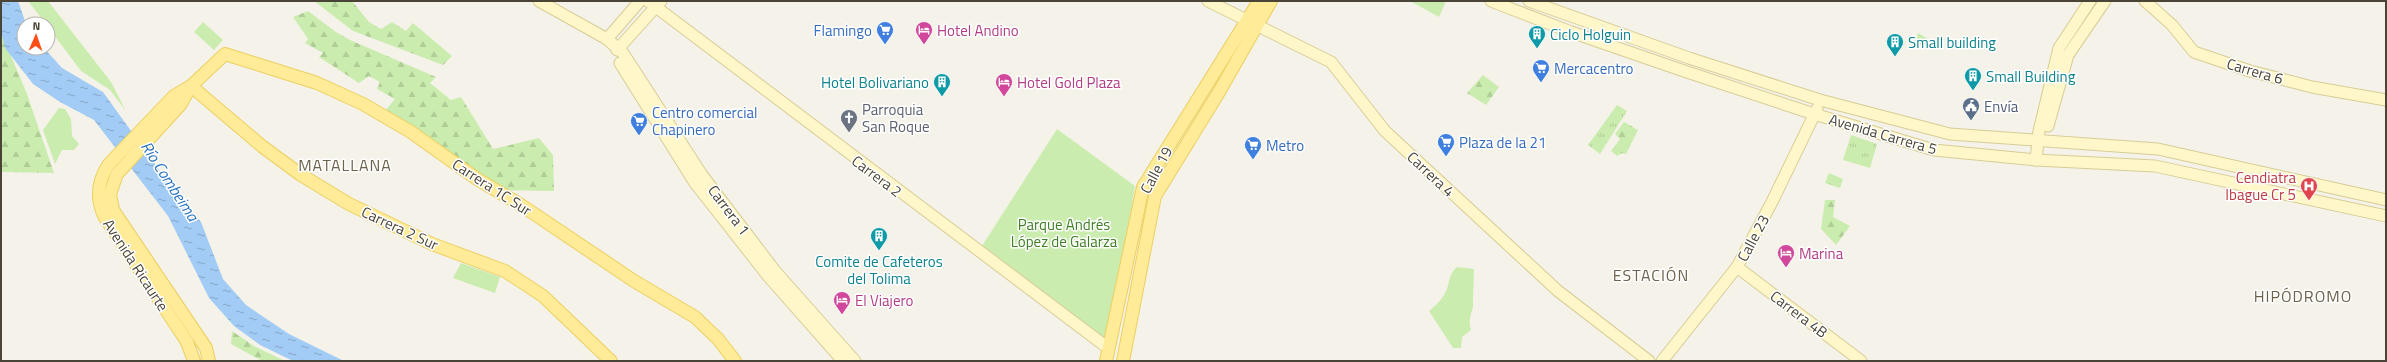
<svg xmlns="http://www.w3.org/2000/svg" width="2387" height="362" viewBox="0 0 2387 362" font-family="'Titillium Web',sans-serif">
<style>
.grass{fill:url(#grass-tufts)}
.forest{fill:url(#forest-firs)}
.park{fill:#cbecaf}
.water{fill:url(#water-ripples)}
.lines{fill:none;stroke-linecap:round;stroke-linejoin:round}
.secondary-casing{stroke:#d8cc96;stroke-width:13}
.primary-casing{stroke:#eccf60;stroke-width:14}
.secondary{stroke:#fff7c9;stroke-width:11}
.primary{stroke:#ffeb98;stroke-width:12}
.labels{text-anchor:middle;dominant-baseline:central;stroke-width:3;stroke-linejoin:round;paint-order:stroke}
.shop-label{font-size:15px;fill:#366cbe;stroke:#fff;text-anchor:start}
.hotel-label{font-size:15px;fill:#b23c85;stroke:#fff;text-anchor:start}
.culture-label{font-size:15px;fill:#0d838f;stroke:#fff;text-anchor:start}
.street-label{font-size:15px;fill:#4a4436;stroke:#fff}
.service-label{font-size:15px;fill:#4e5e75;stroke:#fff;text-anchor:start}
.worship-label{font-size:15px;fill:#5b616d;stroke:#fff;text-anchor:start}
.health-label{font-size:15px;fill:#be3a42;stroke:#fff;text-anchor:end}
.park-label{font-size:15px;fill:#3f8025;stroke:#fff}
.neighbourhood-label{font-size:16px;letter-spacing:1px;fill:#6d634d;stroke:#fff}
.water-label{font-size:16px;font-style:italic;fill:#2771be;stroke:#fff}
</style>
<defs>
<pattern id="grass-tufts" width="24" height="20" patternUnits="userSpaceOnUse"><rect width="24" height="20" fill="#cbecaf"/><path d="M3 7l-1-3M5 7V3M7 7l1-3M15 17l-1-3M17 17v-4M19 17l1-3" fill="none" stroke="#b0cc97"/></pattern>
<pattern id="forest-firs" width="22" height="20" patternUnits="userSpaceOnUse"><rect width="22" height="20" fill="#cbecaf"/><path d="M5 1l3.5 6h-7zM16 11l3.5 6h-7z" fill="#b0cc97"/></pattern>
<pattern id="water-ripples" width="26" height="14" patternUnits="userSpaceOnUse"><rect width="26" height="14" fill="#a2ccf5"/><path d="M2 4q2-2 4 0t4 0M15 11q2-2 4 0t4 0" fill="none" stroke="#86a7c7"/></pattern>
</defs>
<rect width="100%" height="100%" fill="#f5f3e9"/>
<!-- grass -->
<g class="grass">
<polygon points="1617,105 1627,111 1600,154 1588,145"/>
<polygon points="1851,135 1877,144 1870,168 1843,160"/>
<polygon points="1829,173 1843,179 1840,188 1825,183"/>
</g>
<!-- forest -->
<g class="forest">
<polygon points="314,1 352,1 369,22 381,29 392,22 406,31 413,23 452,56 443,65 353,31"/>
<polygon points="308,11 336,32 350,40 436,77 430,83 451,100 461,97 493,149 539,138 553,155 554,191 501,190 385,111 395,99 377,89 380,82 369,76 359,83 319,57 323,53 305,43 308,39 293,17"/>
<polygon points="1,32 27,94 54,173 1,172"/>
<polygon points="1918,33 1928,39 1927,47 1915,43"/>
<polygon points="1483,75 1499,87 1486,105 1467,93"/>
<polygon points="1624,122 1638,130 1626,154 1622,153 1617,156 1611,151 1620,139 1615,134"/>
<polygon points="1825,200 1835,200 1833,217 1850,226 1836,245 1821,229"/>
<polygon points="232,331 254,346 285,361 262,361 231,344"/>
</g>
<!-- park -->
<g class="park">
<polygon points="28,1 48,1 111,82 126,111 110,90 81,71 48,27 48,24 46,24"/>
<polygon points="1410,1 1446,1 1439,17"/>
<polygon points="203,22 223,40 214,50 194,32"/>
<polygon points="59,108 65,109 71,119 72,136 79,144 74,150 62,150 55,164 43,130"/>
<polygon points="1057,129 1135,186 1122,266 1104,339 982,246"/>
<polygon points="461,263 500,277 495,293 453,278"/>
<path d="M1457,267L1474,269C1474,281 1473,291 1473,302C1474,313 1467,315 1471,330L1462,337L1461,348H1453L1429,311C1436,305 1443,299 1447,289C1450,280 1449,274 1457,267Z"/>
</g>
<!-- water -->
<polygon class="water" points="1,1 18,1 26,24 24,24 24,48 44,48 62,68 103,92 175,192 201,222 223,279 246,305 289,334 344,361 293,361 260,345 234,326 209,298 168,216 94,120 60,102 33,84 5,48 1,31"/>
<g class="lines">
<defs>
<g id="secondary">
<polyline points="539,1 607,39 623,53 702,175 775,271 855,361"/>
<polyline points="648,1 1108,348"/>
<polyline points="1208,1 1331,62 1385,131 1558,291 1649,361"/>
<polyline points="1491,1 1571,32 1687,72 1814,114 1934,150 2036,160 2155,166 2386,216"/>
<polyline points="1529,1 1689,58 1820,100 1950,134 2158,149 2386,200"/>
<polyline points="2145,1 2172,25 2194,52 2250,71 2312,87 2386,100"/>
<polyline points="607,39 640,1"/>
<polyline points="617,50 661,1"/>
<polyline points="620,63 695,183 768,276 843,361"/>
<polyline points="2048,126 2068,55 2105,1"/>
<polyline points="2036,160 2039,131 2059,48 2090,1"/>
<polyline points="1737,267 1861,361"/>
<polyline points="1662,361 1737,267 1772,202 1817,109"/>
</g>
<g id="primary">
<polyline points="191,86 263,147 301,175 349,204 432,244 505,271 543,296 611,361"/>
<polyline points="190,87 181,104 117,174 110,194 113,210 206,348 209,361"/>
<path d="M194,361L187,342L104,216C96,198 98,180 109,164L174,96L191,86L225,54L317,83L363,104L411,132L477,179L521,205L634,281L695,317L718,339L735,361"/>
<polyline points="1106,361 1143,187 1259,1"/>
<polyline points="1123,361 1155,196 1219,92 1271,1"/>
</g>
</defs>
<!-- secondary casing -->
<use href="#secondary" class="secondary-casing"/>
<!-- primary casing -->
<use href="#primary" class="primary-casing"/>
<!-- secondary -->
<use href="#secondary" class="secondary"/>
<!-- primary -->
<use href="#primary" class="primary"/>
</g>
<!-- icons -->
<defs>
<symbol id="supermarket-pin" viewBox="-11 -11 22 30"><path d="M0 17L-7.5 6A9.5 9.5 0 1 1 7.5 6Z" fill="#3f7fe0" stroke="#fff"/><path d="M-6-5.5h2.5l.6 2H6L4.5 2H-2.5L-4.4-4H-6ZM-1.5 3.2a1.3 1.3 0 1 0 .1 0ZM3 3.2a1.3 1.3 0 1 0 .1 0Z" fill="#fff"/></symbol>
<symbol id="hotel-pin" viewBox="-11 -11 22 30"><path d="M0 17L-7.5 6A9.5 9.5 0 1 1 7.5 6Z" fill="#d1479c" stroke="#fff"/><path d="M-6-4.5h1.5V1H6V5H4.5V3h-9V5H-6ZM-4 0a1.8 1.8 0 1 1 3.6 0ZM.5 0V-2.5h3Q6-2.5 6 0Z" fill="#fff"/></symbol>
<symbol id="building-pin" viewBox="-11 -11 22 30"><path d="M0 17L-7.5 6A9.5 9.5 0 1 1 7.5 6Z" fill="#0f9aa8" stroke="#fff"/><path d="M-4-6H4V6H1V3H-1V6H-4ZM-2.5-4.3h1.7v1.8h-1.7ZM.8-4.3h1.7v1.8H.8ZM-2.5-1h1.7V.8h-1.7ZM.8-1h1.7V.8H.8Z" fill="#fff"/></symbol>
<symbol id="civic-pin" viewBox="-11 -11 22 30"><path d="M0 17L-7.5 6A9.5 9.5 0 1 1 7.5 6Z" fill="#5c6f8a" stroke="#fff"/><path d="M-.6-6.5H3V-4.5H.6V-3L4-1V1h2V6H-6V1h2V-1L-.6-3ZM-1.2 2.5V6h2.4V2.5Z" fill="#fff"/></symbol>
<symbol id="church-pin" viewBox="-11 -11 22 30"><path d="M0 17L-7.5 6A9.5 9.5 0 1 1 7.5 6Z" fill="#6b7280" stroke="#fff"/><path d="M-1.2-6h2.4v3.5h3.3v2.4h-3.3V6h-2.4V-.1h-3.3v-2.4h3.3Z" fill="#fff"/></symbol>
<symbol id="hospital-pin" viewBox="-11 -11 22 30"><path d="M0 17L-7.5 6A9.5 9.5 0 1 1 7.5 6Z" fill="#e0444e" stroke="#fff"/><path d="M-5-5h3v3.5h4V-5h3V5h-3V1.5h-4V5h-3Z" fill="#fff"/></symbol>
</defs>
<g fill-rule="evenodd">
<use href="#supermarket-pin" x="875" y="20" width="20" height="27"/>
<use href="#hotel-pin" x="914" y="20" width="20" height="27"/>
<use href="#building-pin" x="1527" y="24" width="20" height="27"/>
<use href="#building-pin" x="1885" y="32" width="20" height="27"/>
<use href="#supermarket-pin" x="1531" y="58" width="20" height="27"/>
<use href="#building-pin" x="1963" y="66" width="20" height="27"/>
<use href="#building-pin" x="932" y="72" width="20" height="27"/>
<use href="#hotel-pin" x="994" y="72" width="20" height="27"/>
<use href="#civic-pin" x="1961" y="96" width="20" height="27"/>
<use href="#church-pin" x="839" y="108" width="20" height="27"/>
<use href="#supermarket-pin" x="629" y="111" width="20" height="27"/>
<use href="#supermarket-pin" x="1436" y="132" width="20" height="27"/>
<use href="#supermarket-pin" x="1243" y="135" width="20" height="27"/>
<use href="#hospital-pin" x="2299" y="176" width="20" height="27"/>
<use href="#building-pin" x="869" y="226" width="20" height="27"/>
<use href="#hotel-pin" x="1776" y="243" width="20" height="27"/>
<use href="#hotel-pin" x="832" y="290" width="20" height="27"/>
</g>
<g class="labels">
<!-- shop labels -->
<g class="shop-label">
<text x="872" y="30" text-anchor="end">Flamingo</text>
<text x="1554" y="68">Mercacentro</text>
<text x="652" y="112">Centro comercial<tspan x="652" dy="17">Chapinero</tspan></text>
<text x="1459" y="142">Plaza de la 21</text>
<text x="1266" y="145">Metro</text>
</g>
<!-- hotel labels -->
<g class="hotel-label">
<text x="937" y="30">Hotel Andino</text>
<text x="1017" y="82">Hotel Gold Plaza</text>
<text x="1799" y="253">Marina</text>
<text x="855" y="300">El Viajero</text>
</g>
<!-- culture labels -->
<g class="culture-label">
<text x="1550" y="34">Ciclo Holguin</text>
<text x="1908" y="42">Small building</text>
<text x="1986" y="76">Small Building</text>
<text x="929" y="82" text-anchor="end">Hotel Bolivariano</text>
<text x="879" y="261" text-anchor="middle">Comite de Cafeteros<tspan x="879" dy="17">del Tolima</tspan></text>
</g>
<!-- street labels -->
<g class="street-label">
<text transform="translate(2255 71) rotate(16)">Carrera 6</text>
<text transform="translate(1883 134) rotate(16)">Avenida Carrera 5</text>
<text transform="translate(1156 170) rotate(-62)">Calle 19</text>
<text transform="translate(1431 174) rotate(43)">Carrera 4</text>
<text transform="translate(877 176) rotate(37)">Carrera 2</text>
<text transform="translate(492 187) rotate(33)">Carrera 1C Sur</text>
<text transform="translate(729 210) rotate(53)">Carrera 1</text>
<text transform="translate(400 228) rotate(25)">Carrera 2 Sur</text>
<text transform="translate(1753 238) rotate(-62)">Calle 23</text>
<text transform="translate(136 265) rotate(57)">Avenida Ricaurte</text>
<text transform="translate(1799 314) rotate(37)">Carrera 4B</text>
</g>
<!-- service labels -->
<g class="service-label">
<text x="1984" y="106">Envía</text>
</g>
<!-- worship labels -->
<g class="worship-label">
<text x="862" y="109">Parroquia<tspan x="862" dy="17">San Roque</tspan></text>
</g>
<!-- health labels -->
<g class="health-label">
<text x="2296" y="177">Cendiatra<tspan x="2296" dy="17">Ibague Cr 5</tspan></text>
</g>
<!-- park labels -->
<g class="park-label">
<text x="1064" y="224">Parque Andrés<tspan x="1064" dy="17">López de Galarza</tspan></text>
</g>
<!-- neighbourhood labels -->
<g class="neighbourhood-label">
<text x="345" y="165">MATALLANA</text>
<text x="1651" y="275">ESTACIÓN</text>
<text x="2303" y="296">HIPÓDROMO</text>
</g>
<!-- water labels -->
<g class="water-label">
<text transform="translate(170 181) rotate(57)">Río Combeima</text>
</g>
</g>
<!-- border -->
<rect width="2387" height="362" fill="none" stroke="#4a4436" stroke-width="4"/>
<!-- north arrow -->
<g transform="translate(36 36) rotate(2)"><circle r="19" fill="#ffffff" stroke="#b7b4af"/>
<path d="M0-3L7 15L0 10L-7 15Z" fill="#ff4e16"/>
<text y="-6" font-size="11" font-weight="bold" text-anchor="middle" fill="#4a4436">N</text>
</g>
</svg>
